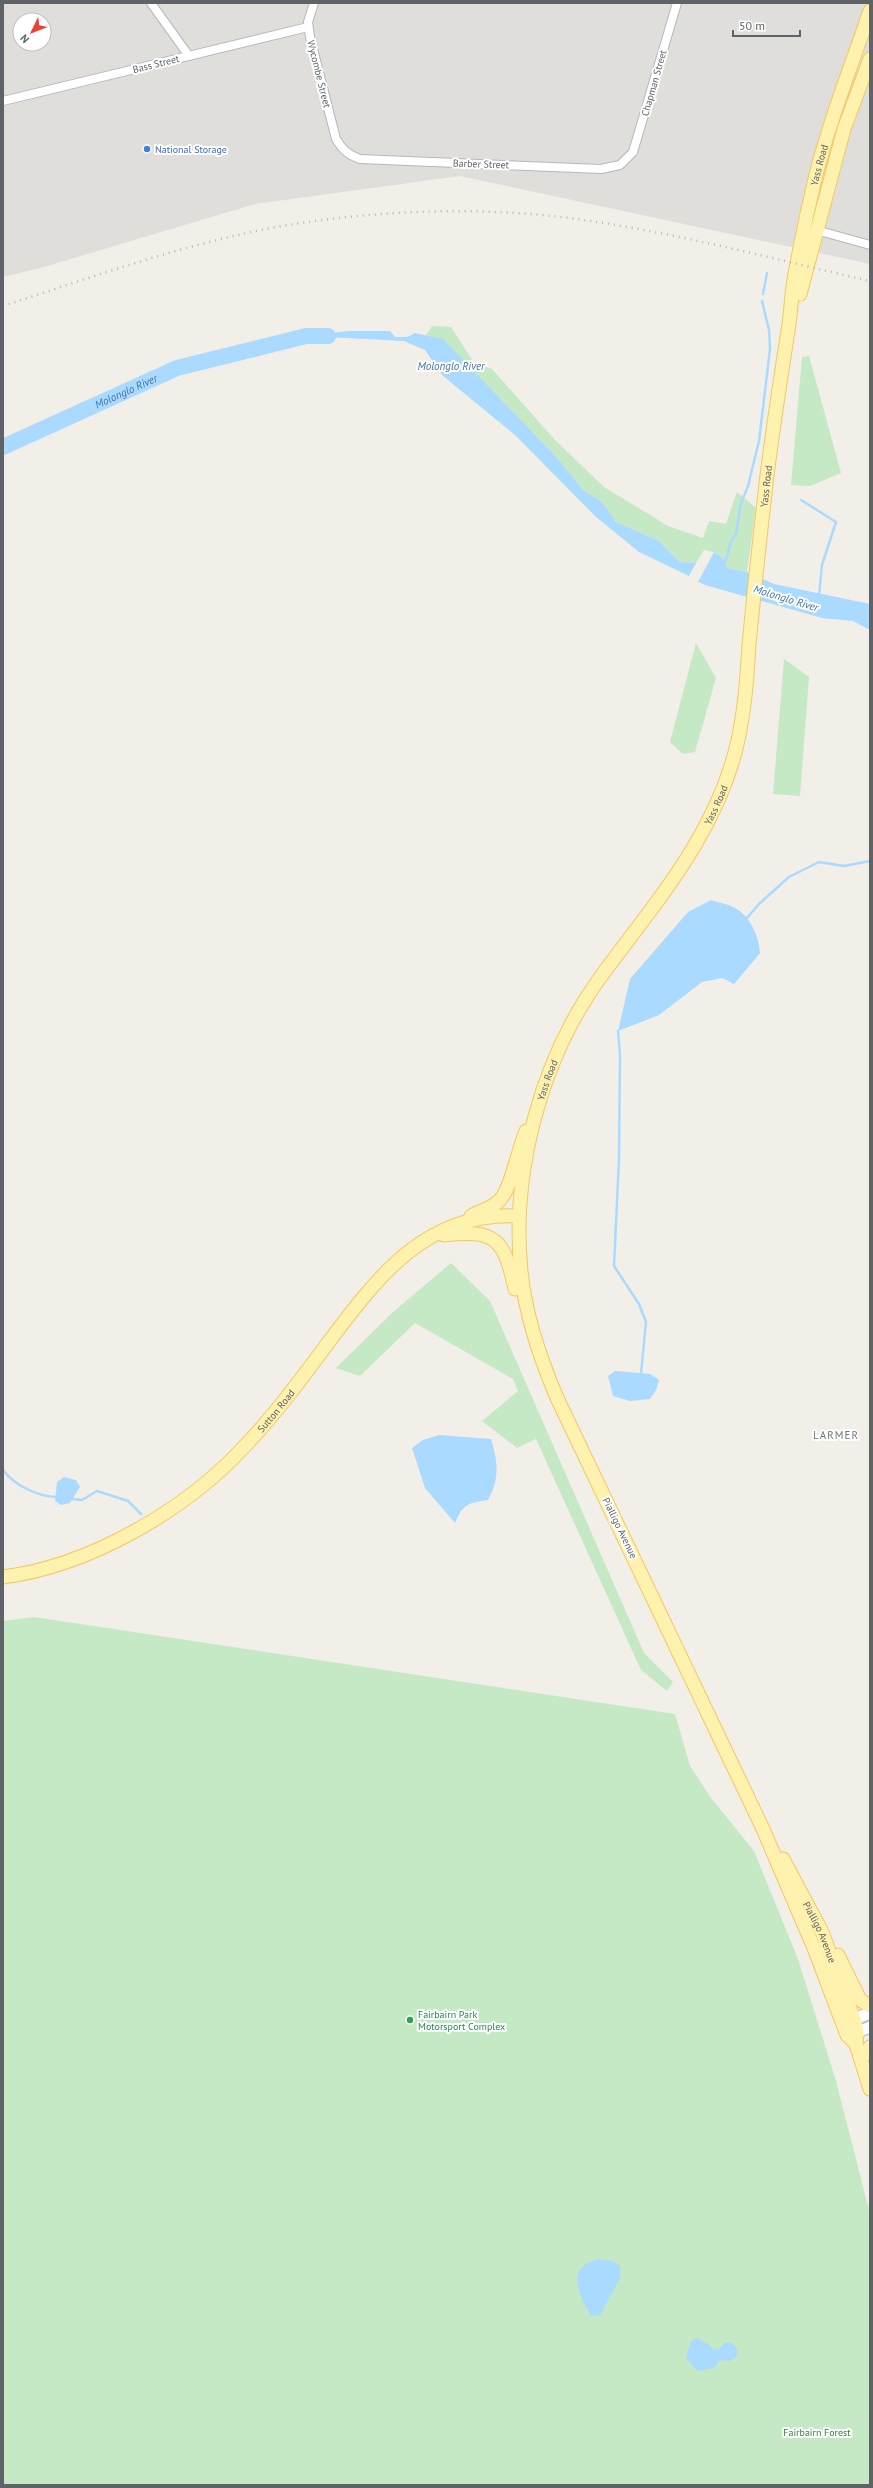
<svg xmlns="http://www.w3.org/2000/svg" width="873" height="2488" viewBox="0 0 873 2488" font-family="'PT Sans',sans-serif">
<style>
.industrial{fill:#e0deda;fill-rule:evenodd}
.green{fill:#c5e8c5}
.water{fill:#aadaff}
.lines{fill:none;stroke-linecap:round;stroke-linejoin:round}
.stream{stroke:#aadaff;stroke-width:2.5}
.river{stroke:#aadaff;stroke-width:16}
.street-casing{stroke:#b5b8bc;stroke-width:10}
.secondary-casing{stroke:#b6babf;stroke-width:13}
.primary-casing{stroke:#f2c960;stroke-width:15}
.street{stroke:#fff;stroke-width:8}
.secondary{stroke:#fff;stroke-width:11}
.primary{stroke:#fff2af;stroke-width:13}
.rail{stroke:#b6b7b8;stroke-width:2.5;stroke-dasharray:1 5;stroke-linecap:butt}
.shop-dot{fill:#3f7fe0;stroke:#fff;stroke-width:1.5}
.leisure-dot{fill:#2e9e5b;stroke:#fff;stroke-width:1.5}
.labels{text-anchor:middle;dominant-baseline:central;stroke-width:4;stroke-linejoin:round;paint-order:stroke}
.street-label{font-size:10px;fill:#5f6368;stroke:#fff}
.shop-label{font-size:10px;fill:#366cbe;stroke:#fff;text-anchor:start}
.leisure-label{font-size:10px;fill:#27864d;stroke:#fff;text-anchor:start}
.park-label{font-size:10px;fill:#348238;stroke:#fff}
.water-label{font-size:11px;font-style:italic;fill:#4174aa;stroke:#fff}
.neighbourhood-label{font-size:11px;letter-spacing:1px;fill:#70757a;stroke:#fff}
</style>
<rect width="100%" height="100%" fill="#f1efe8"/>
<!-- industrial -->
<path class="industrial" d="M3,3H870V264L460,176L255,204L44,267L3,277ZM20,20H44V44H20Z"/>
<!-- green -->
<g class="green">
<polygon points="432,326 451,327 474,363 492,369 555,440 604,487 668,526 703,538 709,521 726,524 737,492 756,508 747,572 727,568 725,560 714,552 704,550 696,563 680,562 659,541 616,522 602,502 583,490 559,460 443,340 426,335"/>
<polygon points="809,356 841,473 810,486 791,485 802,357"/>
<polygon points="696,643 716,678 695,752 683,754 670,742"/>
<polygon points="784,659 809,677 800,796 773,794"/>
<polygon points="451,1263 490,1301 644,1653 673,1682 667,1691 641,1670 536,1439 517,1448 482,1421 518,1391 513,1379 415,1323 360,1376 336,1368 393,1312"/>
<polygon points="34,1617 675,1714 690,1766 711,1798 754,1851 798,1959 836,2081 870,2214 870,2485 3,2485 3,1621"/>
</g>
<!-- water -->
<g class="water">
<polygon points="348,331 390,331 395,337 407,337 415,333 443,339 559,460 583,490 602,502 616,522 659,541 680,562 696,563 689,576 639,552 595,516 516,436 442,375 425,350 404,341 306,336"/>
<polygon points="714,552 725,560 727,568 747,572 774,584 870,604 870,630 853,621 822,618 705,585 698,582"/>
<path d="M711,900C719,903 729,904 735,908C751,917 759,937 760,953L734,984L722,978L702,982L659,1015L618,1031L630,979L688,912Z"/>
<polygon points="615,1371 650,1374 659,1380 656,1390 650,1399 630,1401 613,1396 608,1376"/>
<path d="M439,1435L491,1439C498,1463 500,1478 488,1500C468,1503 463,1504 455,1523L425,1488L412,1448L423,1440Z"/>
<polygon points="64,1477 76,1480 80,1487 70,1503 61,1505 55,1501 57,1482"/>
<path d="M597,2259L613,2261L620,2266V2278L600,2315L591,2316C584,2303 569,2279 583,2266C587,2263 593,2261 597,2259Z"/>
<polygon points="697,2338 708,2344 714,2350 720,2348 725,2343 732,2343 738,2350 736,2357 729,2361 720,2360 714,2368 697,2371 686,2358 691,2341"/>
</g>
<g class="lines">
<!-- stream -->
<g class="stream">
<polyline points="763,294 767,273"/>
<polyline points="801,500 836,522 822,565 819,596"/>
<polyline points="725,563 731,541 736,534 741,503 748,486 759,441 770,349 769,330 762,301"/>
<polyline points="746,919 759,904 789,877 819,862 844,866 870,861"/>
<polyline points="618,1031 620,1055 619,1159 614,1266 639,1304 646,1322 641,1373"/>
<path d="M3,1470C14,1485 37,1496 55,1497"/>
<polyline points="72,1499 82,1500 97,1491 128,1501 141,1514"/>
</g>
<!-- river -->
<path class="river" id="s1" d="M3,447L177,368L306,336H328"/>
<defs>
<g id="street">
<polyline points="151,3 189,56"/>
<path d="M314,3L308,22L310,37L336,139C342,149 348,155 360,159L601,169L620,165L633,152L677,3"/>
<polyline points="3,101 308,27"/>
<polyline points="816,230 870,245"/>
</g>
<g id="secondary">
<polyline points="846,2022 870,2013"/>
<polyline points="850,2035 870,2027"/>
</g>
<g id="primary">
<polyline points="800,294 844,129 870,59"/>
<path d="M471,1216C480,1211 490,1209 498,1202C511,1191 518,1149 526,1131"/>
<path d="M444,1235C496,1229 504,1239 515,1289"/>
<path id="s2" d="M3,1577C89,1566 184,1511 242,1449C273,1417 299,1382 325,1347C376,1279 425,1211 519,1216"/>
<path id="s3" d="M783,1859L822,1932L854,2019L857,2032L856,2044L870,2089"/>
<polyline points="838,1955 860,2000 870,2006"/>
<path id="s4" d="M856,2044L847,2035L814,1948L763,1829L557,1398C540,1358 525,1315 521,1271C511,1172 541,1060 599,979C654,904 718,833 738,740C745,708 747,677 749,645C754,591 760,537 766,484C772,433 780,382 788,331C791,314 791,297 794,280C800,246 807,212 815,179C829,122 851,67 870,11"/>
<polyline points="861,2059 870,2047"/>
</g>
</defs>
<!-- street casing -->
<use href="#street" class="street-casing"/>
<!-- secondary casing -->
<use href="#secondary" class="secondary-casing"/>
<!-- primary casing -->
<use href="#primary" class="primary-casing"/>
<!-- street -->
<use href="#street" class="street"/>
<!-- secondary -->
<use href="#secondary" class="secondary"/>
<!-- primary -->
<use href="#primary" class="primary"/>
<!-- rail -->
<path class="rail" d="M3,306C99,275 195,240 294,224C379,211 466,207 552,216C659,228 765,257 870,281"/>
</g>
<!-- markers -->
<circle class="shop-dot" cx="147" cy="149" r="4"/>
<circle class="leisure-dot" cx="410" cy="2020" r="4"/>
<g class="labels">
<!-- street labels -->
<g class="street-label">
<text transform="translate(156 64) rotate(-14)">Bass Street</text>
<text transform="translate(319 74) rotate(76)">Wycombe Street</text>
<text transform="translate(654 83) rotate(-74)">Chapman Street</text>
<text transform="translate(481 164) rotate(2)">Barber Street</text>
<text stroke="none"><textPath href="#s4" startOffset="2014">Yass Road</textPath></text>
<text stroke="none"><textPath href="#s4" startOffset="1688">Yass Road</textPath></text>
<text stroke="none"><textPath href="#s4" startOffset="1364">Yass Road</textPath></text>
<text stroke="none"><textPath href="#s4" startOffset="1040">Yass Road</textPath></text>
<text stroke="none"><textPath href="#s2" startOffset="327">Sutton Road</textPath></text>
<text transform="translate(620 1528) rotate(64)">Pialligo Avenue</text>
<text stroke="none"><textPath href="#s3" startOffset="82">Pialligo Avenue</textPath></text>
</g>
<!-- shop labels -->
<g class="shop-label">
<text x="155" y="149">National Storage</text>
</g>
<!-- leisure labels -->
<g class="leisure-label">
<text x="418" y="2014">Fairbairn Park<tspan x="418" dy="12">Motorsport Complex</tspan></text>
</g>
<!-- park labels -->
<g class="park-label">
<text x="817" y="2432">Fairbairn Forest</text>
</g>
<!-- water labels -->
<g class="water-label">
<text x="451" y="366">Molonglo River</text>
<text stroke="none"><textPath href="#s1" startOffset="135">Molonglo River</textPath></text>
<text transform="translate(786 598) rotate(17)">Molonglo River</text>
</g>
<!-- neighbourhood labels -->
<g class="neighbourhood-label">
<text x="836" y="1435">LARMER</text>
</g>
</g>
<!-- border -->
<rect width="873" height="2488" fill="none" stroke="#5f6368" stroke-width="8"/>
<!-- north arrow -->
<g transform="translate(32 32) rotate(227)"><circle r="19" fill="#ffffff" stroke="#bfc1c3"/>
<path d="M0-3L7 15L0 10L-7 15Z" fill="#ea4335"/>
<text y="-6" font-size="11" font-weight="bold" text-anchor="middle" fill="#5f6368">N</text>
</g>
<!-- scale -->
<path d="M733 30v6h67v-6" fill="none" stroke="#5f6368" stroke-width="2"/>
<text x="739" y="30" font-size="12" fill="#5f6368" stroke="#ffffff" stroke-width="3" paint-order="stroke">50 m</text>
</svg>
